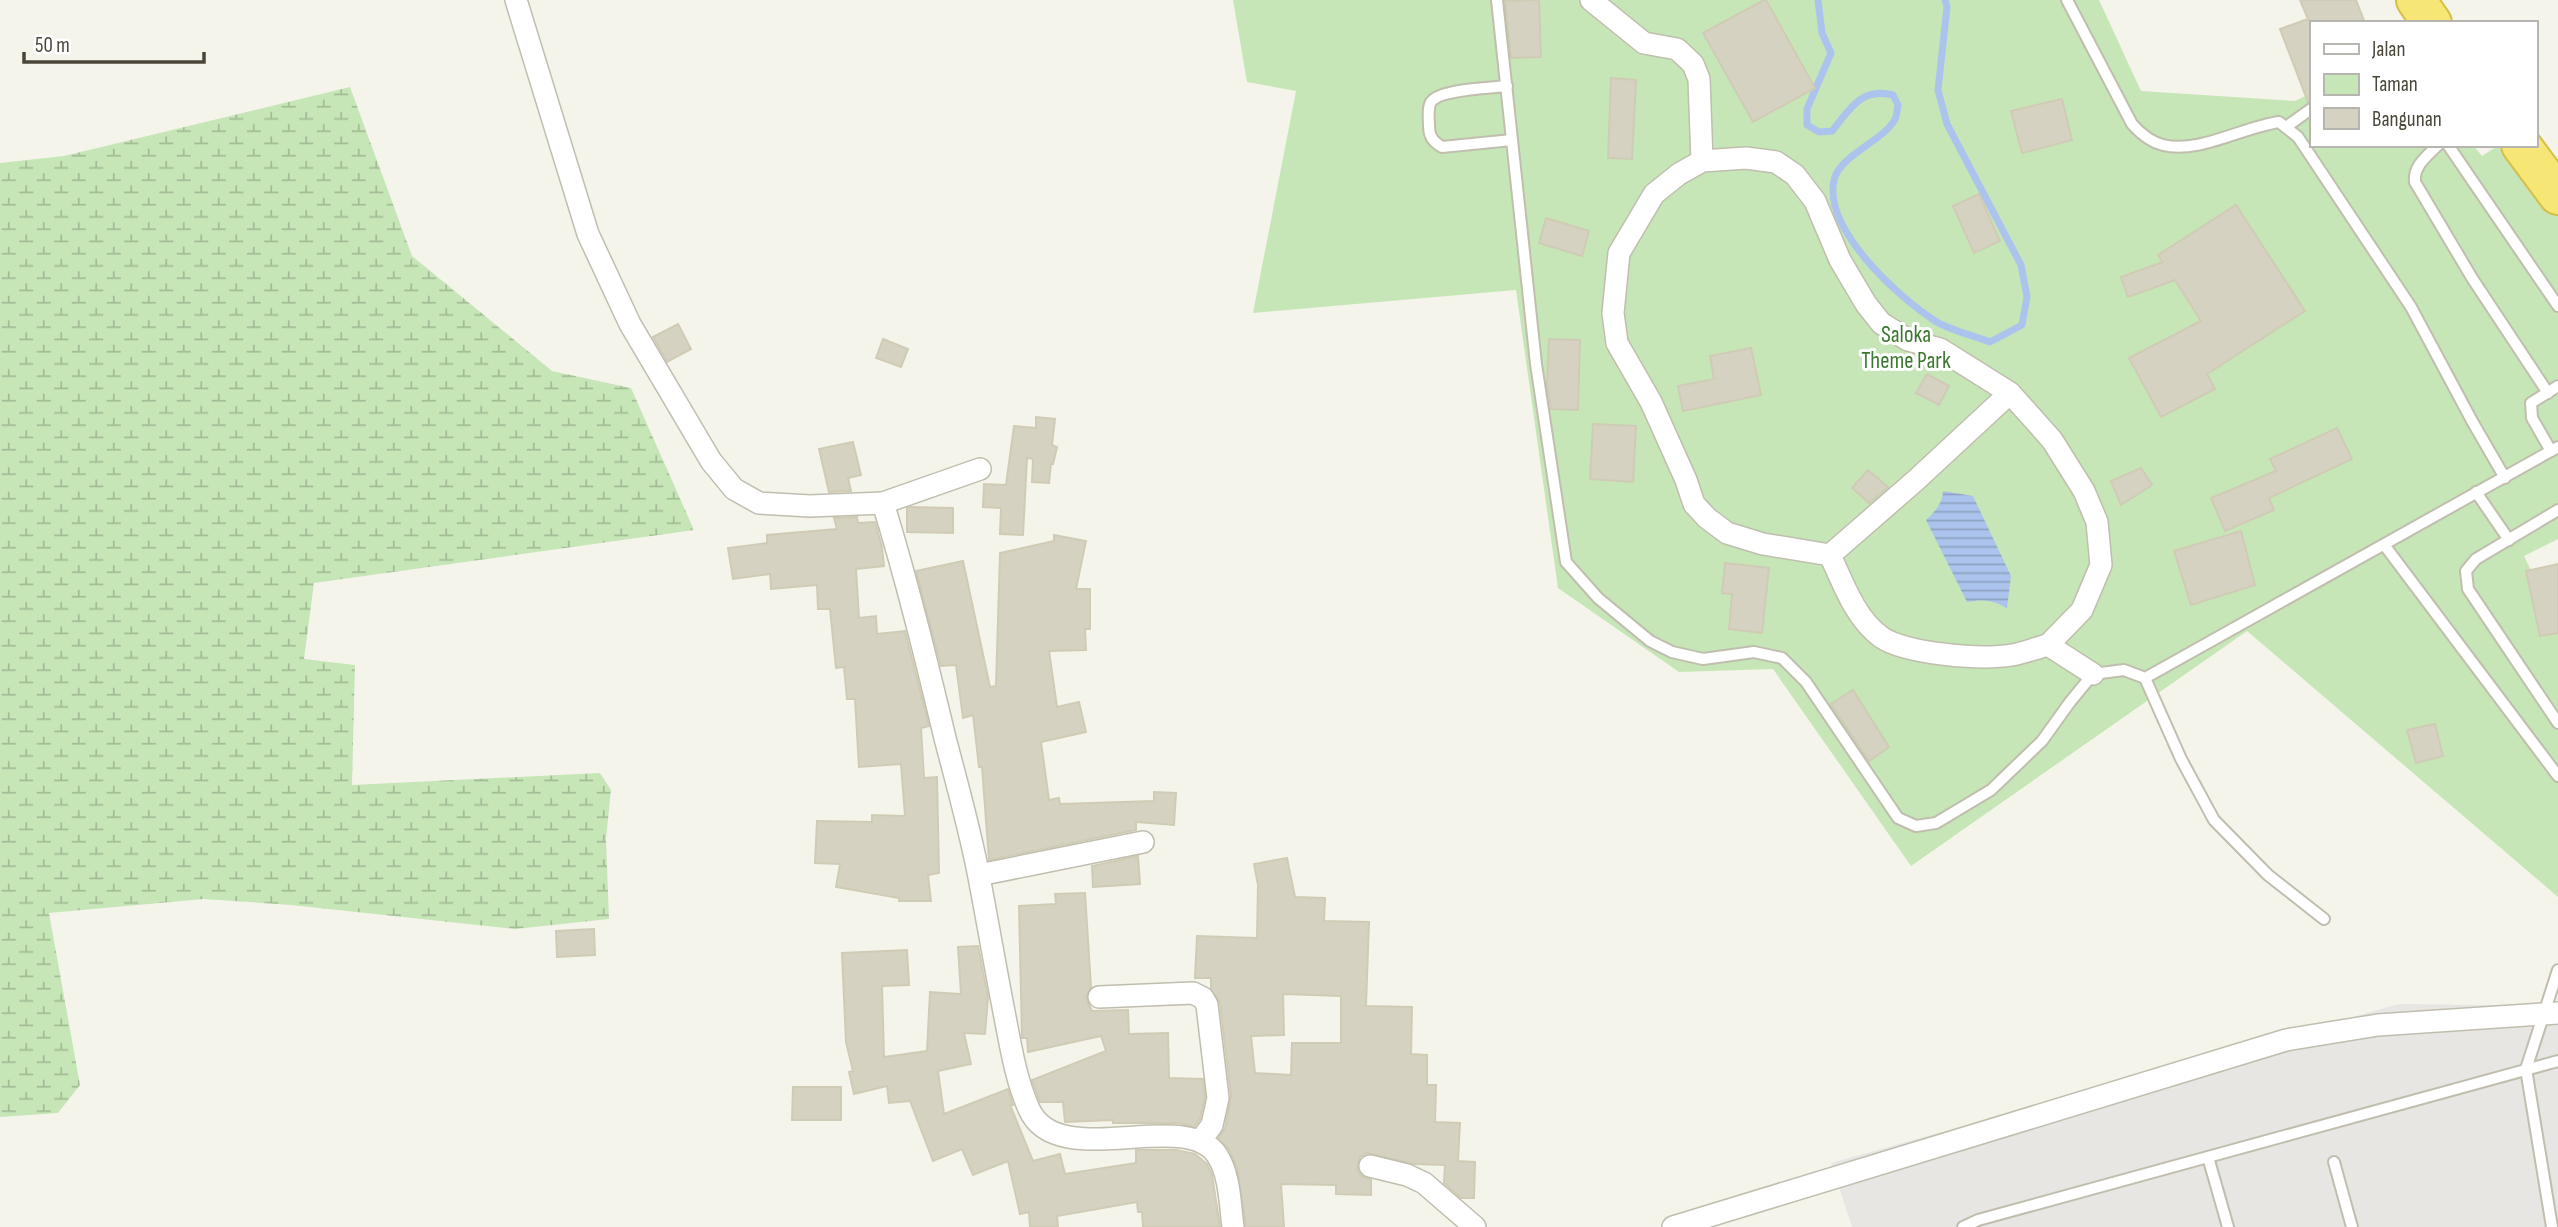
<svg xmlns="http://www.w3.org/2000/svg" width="2558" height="1227" viewBox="0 0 2558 1227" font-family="'Sofia Sans Condensed',sans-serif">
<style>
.wetland{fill:url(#wetland-marsh)}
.park{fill:#c6e6b7}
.parking{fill:#e7e6e2}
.water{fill:url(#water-rules)}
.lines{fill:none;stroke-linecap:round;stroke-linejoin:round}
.stream{stroke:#acc4ed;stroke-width:7}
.building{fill:#d6d2c1;stroke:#d0cbb5;stroke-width:2;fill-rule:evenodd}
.lane-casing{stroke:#c0beae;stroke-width:14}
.street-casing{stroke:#c0beae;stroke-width:24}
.highway-casing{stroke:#d5bf45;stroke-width:42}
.lane{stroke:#fff;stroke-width:10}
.street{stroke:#fff;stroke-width:21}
.highway{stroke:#f5e675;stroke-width:38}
.labels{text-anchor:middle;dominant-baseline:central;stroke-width:6;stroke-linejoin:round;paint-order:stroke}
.park-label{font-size:23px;fill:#3b782f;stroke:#fff}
</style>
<defs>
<pattern id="wetland-marsh" width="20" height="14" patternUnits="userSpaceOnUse" patternTransform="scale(1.75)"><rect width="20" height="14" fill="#c6e6b7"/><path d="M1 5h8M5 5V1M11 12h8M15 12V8" fill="none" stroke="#a3bc96"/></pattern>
<pattern id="water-rules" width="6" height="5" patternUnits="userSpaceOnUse" patternTransform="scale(1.75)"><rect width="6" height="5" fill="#acc4ed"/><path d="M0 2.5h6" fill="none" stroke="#8ea1c1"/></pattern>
</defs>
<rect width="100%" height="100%" fill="#f5f4eb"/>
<!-- wetland -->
<polygon class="wetland" points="350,87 412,256 552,371 631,388 694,530 314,583 304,659 355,665 352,785 600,773 611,790 606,839 609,919 515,929 291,905 204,899 49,913 80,1085 58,1113 0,1117 0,163 64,156"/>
<!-- park -->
<polygon class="park" points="1233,0 2099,0 2141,91 2295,101 2311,93 2311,145 2473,145 2482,156 2499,145 2509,145 2558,213 2558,539 2524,556 2558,626 2558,897 2247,631 1911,866 1773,669 1679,672 1558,588 1516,290 1253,313 1296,91 1247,82"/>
<!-- parking -->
<polygon class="parking" points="2399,1004 2558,1006 2558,1227 1852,1227 1831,1163"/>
<!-- water -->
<path class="water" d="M1943,491L1973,496L2011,576L2007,608C1993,600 1983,599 1967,602L1926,520C1935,511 1942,505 1943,491Z"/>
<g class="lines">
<!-- stream -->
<path class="stream" d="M1818,0L1822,33L1831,53L1807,109V125L1819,132L1832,131C1850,109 1861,87 1893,95L1898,105C1897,110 1897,117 1894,121C1881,142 1840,155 1834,180C1823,229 1898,297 1935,321C1951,331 1973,335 1990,342L2022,325L2027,297L2021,265L1947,124L1938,90L1947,7L1945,0"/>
</g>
<!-- building -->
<g class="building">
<polygon points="1539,0 1541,57 1511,58 1505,1"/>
<polygon points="1764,0 1766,0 1815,88 1753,122 1703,33"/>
<polygon points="2300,0 2356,0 2365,23 2311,23 2311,101 2308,102 2280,29 2308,19"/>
<polygon points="1611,78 1636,80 1632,159 1608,158"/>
<polygon points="2062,99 2072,140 2022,153 2011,111"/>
<polygon points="1979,194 2000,241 1974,253 1953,206"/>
<polygon points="2236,205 2305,311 2207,374 2215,389 2161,417 2129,358 2201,321 2175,280 2128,297 2121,277 2163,262 2158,255"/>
<polygon points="1546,218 1589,231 1582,256 1539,243"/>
<polygon points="678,324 691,349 667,362 653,337"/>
<polygon points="883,339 908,349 901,367 876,358"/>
<polygon points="1549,339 1580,340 1578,410 1551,409 1547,385"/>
<polygon points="1751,348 1761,395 1683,411 1678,386 1714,379 1710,356"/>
<polygon points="1927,374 1949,386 1939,405 1916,393"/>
<polygon points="1036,417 1055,419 1052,445 1057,447 1053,464 1051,464 1049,483 1032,482 1033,459 1027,458 1023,535 1000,534 1001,508 983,507 984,484 1006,485 1014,426 1036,428"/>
<polygon points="1593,424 1636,426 1633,482 1590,479"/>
<polygon points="2337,428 2352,459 2269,498 2274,510 2225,531 2211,498 2276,471 2270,459"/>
<polygon points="853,442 861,475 848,478 851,491 829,492 819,449"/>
<polygon points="2141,468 2152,485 2121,505 2111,481"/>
<polygon points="1868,470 1888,487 1869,503 1852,488"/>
<polygon points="910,507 953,508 953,533 907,532 907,508"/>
<polygon points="857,517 858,523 875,522 882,547 884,566 856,569 859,618 876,616 877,634 905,631 929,726 921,728 924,778 937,777 939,873 928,875 931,901 899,901 899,898 836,887 840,864 815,863 817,821 872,822 872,815 905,816 901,764 859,767 855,699 847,699 844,667 836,668 830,609 818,609 817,585 771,589 770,574 733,579 728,548 767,543 767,535 837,529 834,518"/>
<polygon points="2241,531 2255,585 2191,605 2174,551"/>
<polygon points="1054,535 1086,541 1076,589 1090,589 1090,629 1085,629 1086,650 1049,651 1057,707 1079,702 1086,732 1041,742 1049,800 1059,798 1060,804 1154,801 1154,792 1176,793 1174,825 1136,822 1136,830 989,860 982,767 979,767 973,715 963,718 956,665 941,666 916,571 963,561 990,687 996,686 1000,553 1054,541"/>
<polygon points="1725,563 1769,568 1762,633 1729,629 1732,594 1722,593"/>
<polygon points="2558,564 2558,633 2540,636 2526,571"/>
<polygon points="1853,690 1889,747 1869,761 1831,704"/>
<polygon points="2435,724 2443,756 2416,763 2407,730"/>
<polygon points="1138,856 1140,884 1093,887 1092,866"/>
<path d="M1287,858L1295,897L1325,898L1324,921L1369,922L1366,1006L1412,1007L1411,1054L1427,1055V1085H1436L1435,1122L1460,1123L1458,1161L1475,1162L1474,1198H1461L1444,1183L1445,1165L1414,1164L1367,1153L1360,1157L1357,1169L1361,1176L1371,1180V1195L1336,1194V1185L1281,1184L1284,1227H1246L1237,1168L1229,1149L1218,1139L1225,1128L1231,1096L1220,1003L1211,989V978H1195L1197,936L1257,938L1258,885L1254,864ZM1283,994L1341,996V1043H1292L1291,1075L1255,1073L1251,1036L1284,1035Z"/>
<polygon points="1085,893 1091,987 1086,997 1088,1003 1092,1011 1128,1010 1129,1034 1168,1033 1169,1078 1203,1079 1205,1097 1200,1119 1194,1127 1178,1123 1113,1123 1113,1120 1065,1122 1063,1102 1040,1102 1032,1080 1106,1051 1101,1036 1028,1052 1027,1038 1022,1038 1019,906 1056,904 1055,894"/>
<polygon points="594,929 595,955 557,957 556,931"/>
<polygon points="978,946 988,997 985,1034 964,1033 971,1064 938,1071 944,1114 1008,1089 1013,1105 1010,1105 1033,1161 1060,1154 1065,1174 1136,1163 1136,1150 1176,1150 1195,1154 1207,1164 1212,1175 1220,1227 1143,1227 1142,1212 1138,1212 1137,1202 1057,1216 1058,1227 1030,1227 1029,1212 1020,1214 1008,1161 973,1175 962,1149 933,1161 910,1101 889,1103 887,1086 854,1094 849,1072 853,1071 846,1042 842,953 907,950 909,985 882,986 884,1057 927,1051 930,992 961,994 958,947"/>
<polygon points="793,1087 841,1087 841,1120 792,1120"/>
</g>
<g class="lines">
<defs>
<g id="lane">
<polyline points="1497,0 1536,364 1566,562 1598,598 1650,641 1672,652 1703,659 1754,652 1782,658 1806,682 1898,818 1916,826 1936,823 1991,790 2042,741 2070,702 2093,674 2124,670 2145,678 2558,447"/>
<path d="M2067,0L2132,124C2140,133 2150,142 2163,145C2198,154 2243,127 2279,122L2298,137L2411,307L2472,421L2505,478"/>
<path d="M1507,86C1491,88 1439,89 1431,102C1427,109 1429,118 1429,125C1429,136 1432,141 1442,147L1512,140"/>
<polyline points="2286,127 2311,109"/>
<path d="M2438,145C2427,156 2413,166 2415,182L2472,278L2548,393"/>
<polyline points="2448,145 2558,306"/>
<polyline points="2551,451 2532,418 2531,403 2558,386"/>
<polyline points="2476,492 2509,540"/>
<polyline points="2558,510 2476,559 2466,571 2468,589 2558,723"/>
<polyline points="2385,546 2558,776"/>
<polyline points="2145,678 2181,759 2214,820 2268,875 2324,919"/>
<polyline points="2208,1157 2228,1227"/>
<polyline points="2334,1162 2352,1227"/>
<polyline points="1963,1227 1978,1220 2558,1061"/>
<polyline points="2552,1227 2526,1069 2558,970"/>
</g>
<g id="street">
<path d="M516,0L588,234L630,324L711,461L734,489L759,503L810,506L883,503C907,581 926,659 945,738C957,784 970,830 979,877C988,924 996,971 1005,1017C1011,1048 1016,1080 1029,1109C1057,1173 1185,1107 1217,1155C1230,1175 1230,1204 1233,1227"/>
<polyline points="1591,0 1644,43 1677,49 1693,64 1699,79 1702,161"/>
<path d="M2010,393L1915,481L1830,555C1843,583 1855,618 1881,637C1906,654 1981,660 2012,655C2024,653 2036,648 2048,645L2093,674"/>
<polyline points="883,503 980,469"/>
<polyline points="1830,555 1763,544 1727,533 1707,518 1694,504 1686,480 1651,402 1617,343 1613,313 1619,253 1654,194 1679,174 1702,161 1746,158 1776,162 1795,175 1815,201 1840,260 1866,304 1881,323 1908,340 1940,349 2010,393 2052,440 2084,491 2097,522 2101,565 2082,610 2048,645"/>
<polyline points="979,875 1143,842"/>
<polyline points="1099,997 1193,993 1203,998 1207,1005 1218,1098 1212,1125 1201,1140"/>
<polyline points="1370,1166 1407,1175 1424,1183 1475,1227"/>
<polyline points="1673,1227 2286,1040 2378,1025 2558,1013"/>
</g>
<g id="highway">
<polyline points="2416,0 2432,23"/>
<polyline points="2521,145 2558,195"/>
</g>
</defs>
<!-- lane casing -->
<use href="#lane" class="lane-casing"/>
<!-- street casing -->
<use href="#street" class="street-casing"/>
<!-- highway casing -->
<use href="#highway" class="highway-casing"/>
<!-- lane -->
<use href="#lane" class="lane"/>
<!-- street -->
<use href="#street" class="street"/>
<!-- highway -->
<use href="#highway" class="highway"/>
</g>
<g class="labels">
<!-- park labels -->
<g class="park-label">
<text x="1906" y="335">Saloka<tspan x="1906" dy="26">Theme Park</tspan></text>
</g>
</g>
<!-- legend -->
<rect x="2310" y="21" width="228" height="126" fill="#ffffff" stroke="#b6b5b0" stroke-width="2"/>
<rect x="2324" y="44" width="35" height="10" fill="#ffffff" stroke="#b6b5b0" stroke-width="2"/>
<text x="2372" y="56" font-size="21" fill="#494639">Jalan</text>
<rect x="2324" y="74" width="35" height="21" fill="#c6e6b7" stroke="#b6b5b0" stroke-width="2"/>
<text x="2372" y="91" font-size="21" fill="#494639">Taman</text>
<rect x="2324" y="108" width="35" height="21" fill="#d6d2c1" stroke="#b6b5b0" stroke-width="2"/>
<text x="2372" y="126" font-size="21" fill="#494639">Bangunan</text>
<!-- scale -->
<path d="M24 52v10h180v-10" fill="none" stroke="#494639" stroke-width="3.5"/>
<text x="35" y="52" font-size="21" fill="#494639" stroke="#ffffff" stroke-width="5" paint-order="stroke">50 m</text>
</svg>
